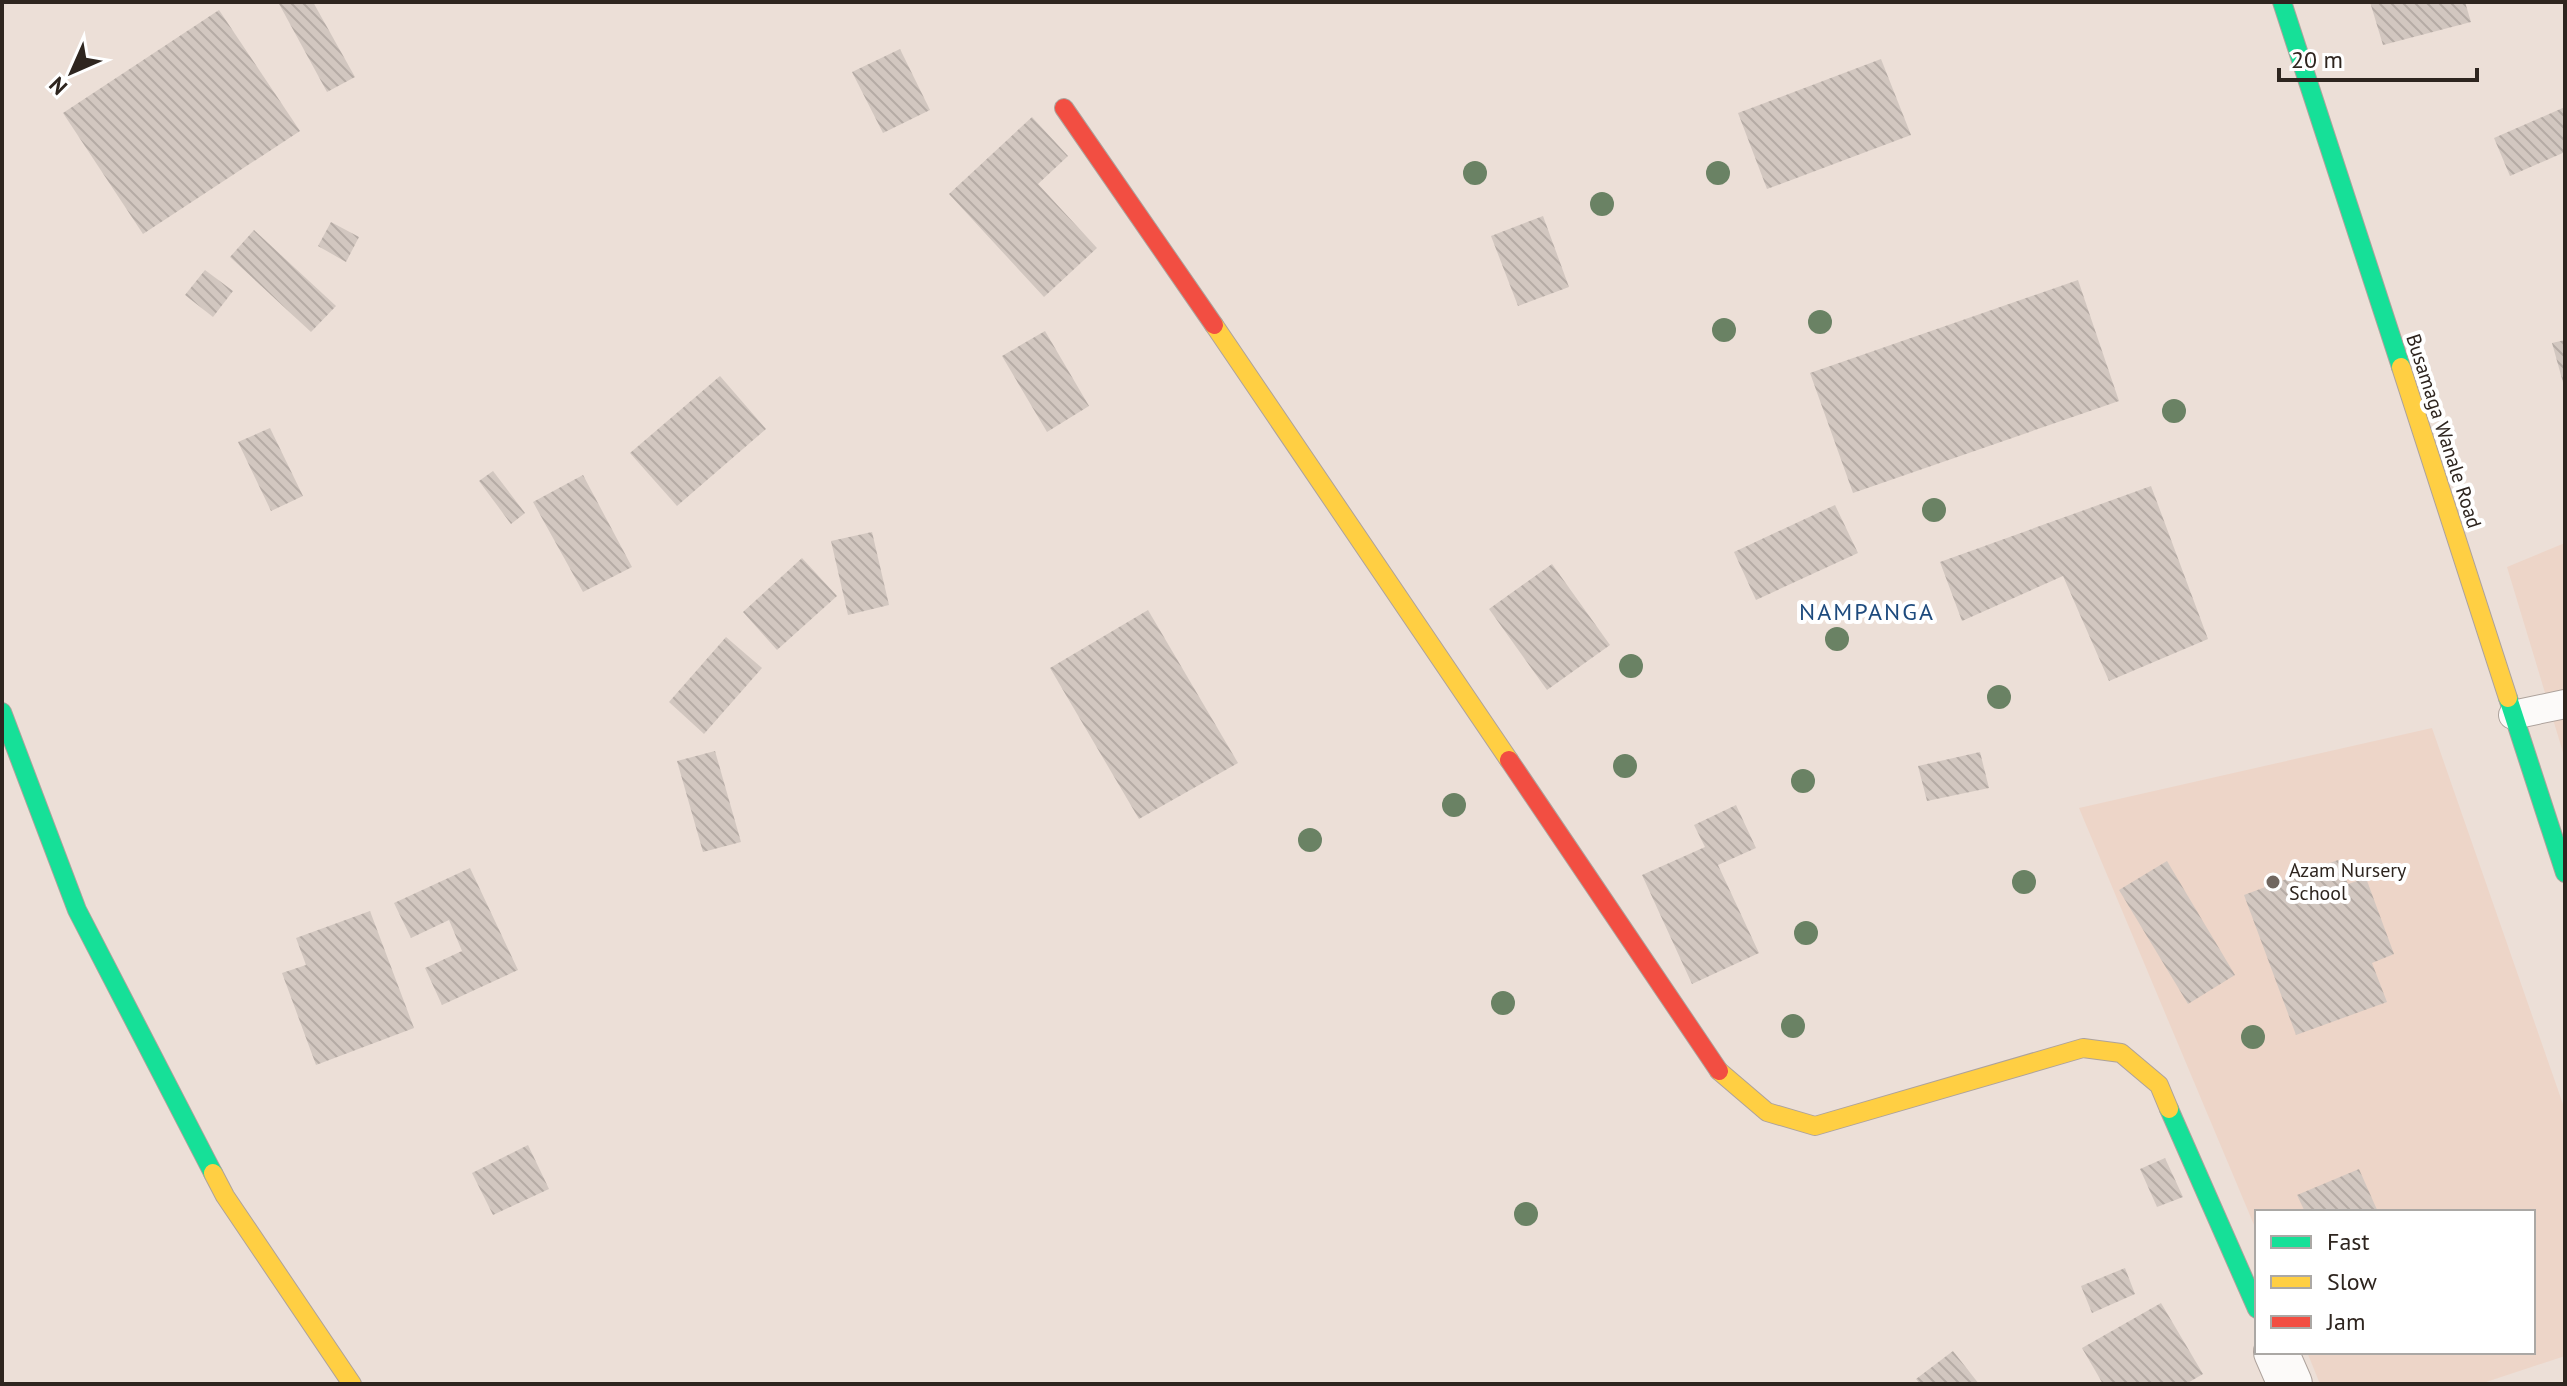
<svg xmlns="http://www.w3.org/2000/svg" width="2567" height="1386" viewBox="0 0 2567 1386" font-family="'PT Sans',sans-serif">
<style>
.built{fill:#edd5c8}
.building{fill:url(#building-back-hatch)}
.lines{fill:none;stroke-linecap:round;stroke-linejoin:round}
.lane-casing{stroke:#ada29c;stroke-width:30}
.street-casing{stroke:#ada29c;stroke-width:46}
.fast-casing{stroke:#ada29c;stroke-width:20}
.slow-casing{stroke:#ada29c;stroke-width:20}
.jam-casing{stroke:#ada29c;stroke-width:20}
.lane{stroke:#fcfaf9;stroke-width:28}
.street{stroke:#fcfaf9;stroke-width:44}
.fast{stroke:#16e098;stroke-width:18}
.slow{stroke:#ffcf43;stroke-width:18}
.jam{stroke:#f24e42;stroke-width:18}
.tree{fill:#6a8264}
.poi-dot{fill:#70665f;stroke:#fff;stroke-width:3}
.labels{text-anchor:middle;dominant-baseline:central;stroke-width:8;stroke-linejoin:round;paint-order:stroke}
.street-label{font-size:20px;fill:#2e251f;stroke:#fff}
.poi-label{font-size:20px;fill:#2e251f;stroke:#fff;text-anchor:start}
.quarter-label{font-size:24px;letter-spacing:2px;fill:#1d4a7d;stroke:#fff}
</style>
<defs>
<pattern id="building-back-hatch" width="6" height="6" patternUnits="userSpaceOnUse" patternTransform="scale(2)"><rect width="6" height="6" fill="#d2c7c0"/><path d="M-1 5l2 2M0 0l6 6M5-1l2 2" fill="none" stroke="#b5aba5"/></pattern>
</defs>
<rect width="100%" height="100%" fill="#ecdfd7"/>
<!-- built -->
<g class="built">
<polygon points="2565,543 2565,759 2507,567"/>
<polygon points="2432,728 2565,1110 2565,1356 2480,1384 2320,1384 2307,1352 2533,1352 2533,1212 2257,1212 2257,1232 2079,808"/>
</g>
<!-- building -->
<g class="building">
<polygon points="278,2 313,2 355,77 327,92"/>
<polygon points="2370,2 2465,2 2471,22 2383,45"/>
<polygon points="219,10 300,131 143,234 63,113"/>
<polygon points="900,49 930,110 883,133 852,72"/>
<polygon points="1881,59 1911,135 1767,189 1738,113"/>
<polygon points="2565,107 2565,152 2510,176 2494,138"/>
<polygon points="1032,117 1068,156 1038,184 1097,248 1044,297 949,194"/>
<polygon points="1543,216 1569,287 1518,306 1491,236"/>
<polygon points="331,222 359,237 346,262 318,246"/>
<polygon points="254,230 336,306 311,332 230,257"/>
<polygon points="205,270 233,291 213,317 185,295"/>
<polygon points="2078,280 2119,401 1853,493 1810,373"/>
<polygon points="1045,331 1089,406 1047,432 1002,356"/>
<polygon points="2565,340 2565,386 2564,386 2552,343"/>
<polygon points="720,376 766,429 677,506 630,453"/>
<polygon points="270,428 303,496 271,511 238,442"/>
<polygon points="493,471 525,513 511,524 479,481"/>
<polygon points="583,475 632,567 583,592 533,502"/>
<polygon points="2151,486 2208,639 2109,681 2063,576 1962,621 1940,562"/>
<polygon points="1835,505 1858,553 1756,600 1734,552"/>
<polygon points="872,532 889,605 848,615 831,541"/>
<polygon points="802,558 837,596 777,650 743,612"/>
<polygon points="1552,564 1610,645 1547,690 1489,609"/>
<polygon points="1148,610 1238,763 1139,819 1050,668"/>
<polygon points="726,637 762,668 704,734 669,702"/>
<polygon points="715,751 741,842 703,852 677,761"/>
<polygon points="1980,752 1989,788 1927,801 1918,766"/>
<polygon points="1736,805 1756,848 1718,865 1759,953 1692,984 1642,875 1705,847 1694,825"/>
<polygon points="2338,860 2348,884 2366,878 2394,954 2372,963 2387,1002 2296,1035 2244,895"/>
<polygon points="2167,861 2235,975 2188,1004 2119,890"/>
<polygon points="470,868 518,970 442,1005 425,968 462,951 449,920 411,938 394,903"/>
<polygon points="370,911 414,1028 316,1065 282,973 306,965 296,938"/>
<polygon points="528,1145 549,1189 493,1215 472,1173"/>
<polygon points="2165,1158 2183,1197 2157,1207 2140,1169"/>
<polygon points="2359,1169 2378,1212 2305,1212 2297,1195"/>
<polygon points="2125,1268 2135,1294 2092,1313 2081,1286"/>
<polygon points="2161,1303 2203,1374 2186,1384 2103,1384 2082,1348"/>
<polygon points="1953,1351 1979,1384 1920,1384 1916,1379"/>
</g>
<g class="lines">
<defs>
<polyline id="lane" points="2513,715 2565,704"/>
<polyline id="street" points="2276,1352 2290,1384"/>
<g id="fast">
<polyline points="2282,2 2401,367"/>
<polyline points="2508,698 2565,873"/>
<polyline points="2,712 77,910 213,1173"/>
<polyline points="2169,1109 2257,1309"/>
</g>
<g id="slow">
<polyline points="1214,325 1509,760"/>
<polyline points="2401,367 2508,698"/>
<polyline points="1719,1071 1767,1112 1815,1126 2083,1048 2121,1053 2159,1085 2169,1109"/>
<polyline points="213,1173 225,1196 352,1384"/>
</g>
<g id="jam">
<polyline points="1064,108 1214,325"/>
<polyline points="1509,760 1719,1071"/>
</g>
</defs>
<!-- lane casing -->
<use href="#lane" class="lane-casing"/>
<!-- street casing -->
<use href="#street" class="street-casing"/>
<!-- fast casing -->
<use href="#fast" class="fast-casing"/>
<!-- slow casing -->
<use href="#slow" class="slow-casing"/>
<!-- jam casing -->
<use href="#jam" class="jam-casing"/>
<!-- lane -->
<use href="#lane" class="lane"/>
<!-- street -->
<use href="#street" class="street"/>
<!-- fast -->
<use href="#fast" class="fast"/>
<!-- slow -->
<use href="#slow" class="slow"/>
<!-- jam -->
<use href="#jam" class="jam"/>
</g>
<!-- trees -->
<g class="tree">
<circle cx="1475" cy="173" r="12"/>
<circle cx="1718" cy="173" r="12"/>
<circle cx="1602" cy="204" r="12"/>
<circle cx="1820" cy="322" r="12"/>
<circle cx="1724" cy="330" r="12"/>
<circle cx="2174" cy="411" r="12"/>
<circle cx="1934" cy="510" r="12"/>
<circle cx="1837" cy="639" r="12"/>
<circle cx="1631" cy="666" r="12"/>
<circle cx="1999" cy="697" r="12"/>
<circle cx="1625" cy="766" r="12"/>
<circle cx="1803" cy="781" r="12"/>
<circle cx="1454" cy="805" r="12"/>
<circle cx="1310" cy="840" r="12"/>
<circle cx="2024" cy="882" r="12"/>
<circle cx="1806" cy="933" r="12"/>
<circle cx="1503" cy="1003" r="12"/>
<circle cx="1793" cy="1026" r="12"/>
<circle cx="2253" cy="1037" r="12"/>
<circle cx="1526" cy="1214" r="12"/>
</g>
<!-- markers -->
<circle class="poi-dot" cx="2273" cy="882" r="8"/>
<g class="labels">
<!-- street labels -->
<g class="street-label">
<text transform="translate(2444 431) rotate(72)">Busamaga Wanale Road</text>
</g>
<!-- poi labels -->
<g class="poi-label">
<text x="2289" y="870">Azam Nursery<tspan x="2289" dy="23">School</tspan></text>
</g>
<!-- quarter labels -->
<g class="quarter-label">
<text x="1867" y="611">NAMPANGA</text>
</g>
</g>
<!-- border -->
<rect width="2567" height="1386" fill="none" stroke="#2e251f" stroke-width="8"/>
<!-- legend -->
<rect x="2255" y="1210" width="280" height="144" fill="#ffffff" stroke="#aba8a5" stroke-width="2"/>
<rect x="2271" y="1236" width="40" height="12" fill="#16e098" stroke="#aba8a5" stroke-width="2"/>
<text x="2327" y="1250" font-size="24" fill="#2e251f">Fast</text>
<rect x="2271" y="1276" width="40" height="12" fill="#ffcf43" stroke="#aba8a5" stroke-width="2"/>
<text x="2327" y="1290" font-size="24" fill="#2e251f">Slow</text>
<rect x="2271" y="1316" width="40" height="12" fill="#f24e42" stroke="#aba8a5" stroke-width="2"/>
<text x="2327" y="1330" font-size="24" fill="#2e251f">Jam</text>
<!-- north arrow -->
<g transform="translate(72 72) rotate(225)" stroke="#ffffff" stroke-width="6" paint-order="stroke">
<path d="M0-6L14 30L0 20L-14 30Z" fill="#2e251f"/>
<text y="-12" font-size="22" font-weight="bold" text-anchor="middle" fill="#2e251f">N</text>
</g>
<!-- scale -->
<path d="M2279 68v12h198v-12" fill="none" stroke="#2e251f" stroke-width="4"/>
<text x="2291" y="68" font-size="24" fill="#2e251f" stroke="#ffffff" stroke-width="6" paint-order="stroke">20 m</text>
</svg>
